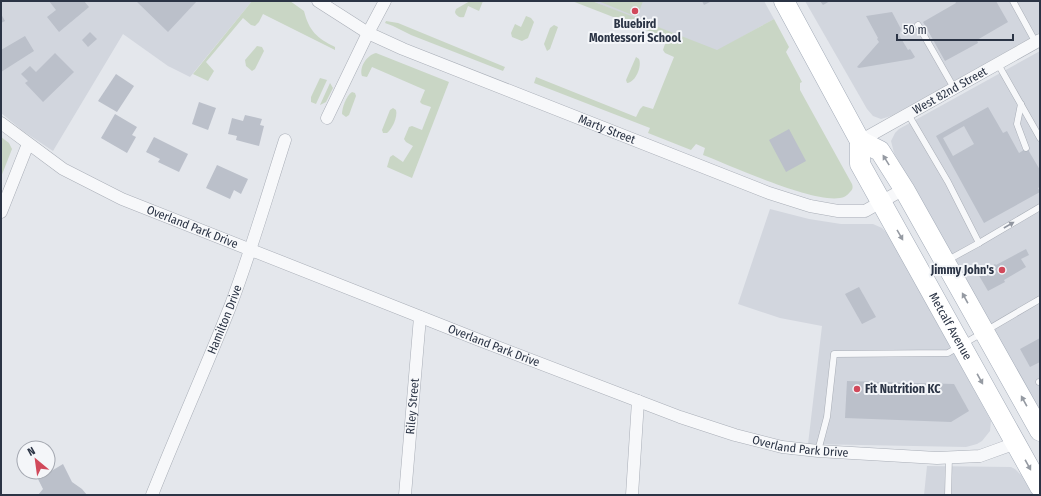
<svg xmlns="http://www.w3.org/2000/svg" width="1041" height="496" viewBox="0 0 1041 496" font-family="'Fira Sans Condensed',sans-serif">
<style>
.built{fill:#d2d6de}
.green{fill:#c9d6c5}
.building{fill:#bbc0ca;fill-rule:evenodd}
.lines{fill:none;stroke-linecap:round;stroke-linejoin:round}
.service-casing{stroke:#a9aeb7;stroke-width:7}
.minor-casing{stroke:#a9aeb7;stroke-width:13}
.primary-casing{stroke:#a3abb8;stroke-width:21}
.service{stroke:#f7f8fa;stroke-width:6}
.minor{stroke:#f7f8fa;stroke-width:12}
.primary{stroke:#fff;stroke-width:20}
.oneway{fill:#959aa2}
.oneway2{fill:#9196a0}
.poi-dot{fill:#d1495b;stroke:#f4f6f9;stroke-width:1.5}
.labels{text-anchor:middle;dominant-baseline:central;stroke-width:4;stroke-linejoin:round;paint-order:stroke}
.poi-label{font-size:12px;font-weight:bold;fill:#2b3445;stroke:#f4f6f9}
.street-label{font-size:12px;fill:#2b3445;stroke:#f4f6f9}
</style>
<rect width="100%" height="100%" fill="#e4e7ec"/>
<!-- built -->
<g class="built">
<polygon points="1,1 252,1 190,77 168,66 123,34 53,151 23,131 1,113"/>
<polygon points="592,1 764,1 774,19 717,51"/>
<polygon points="805,1 1040,1 1040,33 891,116 881,119 873,116 867,109"/>
<polygon points="1040,51 1040,413 894,153 891,141 895,133 899,129"/>
<polygon points="770,209 809,219 841,224 873,224 882,228 885,231 891,239 991,421 990,431 982,441 977,444 966,447 808,444 822,326 780,318 738,304"/>
<polygon points="927,466 1011,467 1015,469 1021,475 1033,495 924,495"/>
</g>
<!-- green -->
<g class="green">
<path d="M252,1H290L304,11C309,31 317,38 335,47V50L263,14L259,22L255,26L251,25L243,18L206,62L214,71L208,81L193,74Z"/>
<path d="M470,1H483L479,11L468,6L464,17C460,18 456,16 455,12L456,9Z"/>
<polygon points="572,1 592,1 647,22 644,29"/>
<polygon points="598,1 643,1 637,17"/>
<polygon points="526,16 531,18 534,22 528,38 522,41 512,37 511,33 515,24 521,27"/>
<path d="M774,19L789,47L786,52L802,82L800,83V90L852,184C853,187 853,189 850,192C848,195 843,198 840,198C812,203 732,166 703,155L705,148L696,144L691,150L648,133L650,128L534,83L536,77L636,117L640,109L643,106L653,109L674,57L665,53L663,50L667,38L646,30L648,23L717,50Z"/>
<polygon points="386,21 398,23 505,67 503,71 411,35 393,26 385,23"/>
<polygon points="554,25 558,27 550,49 547,51 544,44 550,28"/>
<polygon points="257,46 262,47 264,51 255,69 252,71 246,66 245,60"/>
<path d="M376,53L449,82L412,178L387,167L390,157L393,155L403,162L413,146L406,142L404,139L409,127L412,126L422,130L431,107L422,104L420,102L425,90L372,67L367,77L362,76C359,67 367,55 376,53Z"/>
<path d="M636,57L639,59C642,66 636,82 627,83L626,80Z"/>
<polygon points="320,78 327,80 316,104 311,102 311,97"/>
<polygon points="330,83 333,88 326,102 320,105"/>
<path d="M352,92L355,93L356,96L349,115L346,117L342,114C342,108 346,96 352,92Z"/>
<path d="M393,108L396,110C398,117 392,129 387,133H383L382,130L390,110Z"/>
<polygon points="1,137 9,143 12,149 1,177"/>
</g>
<!-- building -->
<g class="building">
<polygon points="49,1 84,1 89,7 59,32 47,17 56,10"/>
<polygon points="136,1 197,1 168,32"/>
<polygon points="702,1 712,1 704,5"/>
<polygon points="820,1 830,1 823,5"/>
<polygon points="955,1 996,1 1008,22 977,40 978,43 945,61 923,22 956,3"/>
<polygon points="892,12 901,29 899,35 908,50 910,49 915,57 912,59 859,68 857,67 879,42 877,39 878,38 866,16"/>
<polygon points="1,14 5,21 1,23"/>
<polygon points="90,32 97,39 88,47 82,40"/>
<polygon points="25,36 34,51 1,72 1,50"/>
<polygon points="55,53 74,72 43,102 25,83 28,81 21,74 30,66 36,72"/>
<polygon points="116,74 134,86 117,112 98,101"/>
<polygon points="199,102 216,108 208,130 192,124"/>
<path d="M988,107L1003,133L1007,131L1019,153L1027,148L1040,170V187L1038,188L1040,192L984,223L936,136ZM964,126L974,144L953,156L943,138Z"/>
<polygon points="115,114 137,127 132,135 136,137 127,153 101,138"/>
<polygon points="245,115 262,119 260,125 264,126 259,146 236,140 237,136 228,134 232,118 243,121"/>
<polygon points="789,129 806,161 786,172 769,140"/>
<polygon points="154,137 188,154 179,172 158,162 160,159 146,152"/>
<polygon points="217,165 248,179 241,194 234,190 230,199 206,188"/>
<polygon points="1026,249 1029,255 1021,259 1026,267 1004,280 1005,282 988,291 978,274 995,264 996,265"/>
<polygon points="859,287 876,317 862,324 845,294"/>
<polygon points="1040,338 1040,362 1030,367 1020,349"/>
<polygon points="847,381 954,384 969,411 951,422 845,418"/>
<polygon points="63,464 72,482 82,489 87,495 38,495 43,489 38,479"/>
</g>
<g class="lines">
<defs>
<g id="service">
<polyline points="1013,1 1036,43"/>
<polyline points="918,25 954,88"/>
<polyline points="998,64 1040,138"/>
<polyline points="1021,104 1017,124 1026,148"/>
<polyline points="908,114 948,182 979,243 948,260"/>
<polyline points="979,243 1040,207"/>
<polyline points="1039,382 1040,382"/>
<polyline points="818,451 827,417 834,354 948,353 1040,299"/>
<polyline points="948,495 949,457"/>
</g>
<g id="minor">
<path id="s1" d="M318,1L368,33L403,49L769,193L810,206L838,211H865L904,189"/>
<polyline points="327,118 368,33 385,1"/>
<path id="s2" d="M1,123L63,169L122,199L479,340L680,417L735,435L782,447L818,451L937,458L980,456L1016,443"/>
<path id="s3" d="M860,141L1040,40"/>
<polyline points="1,212 28,144"/>
<path id="s4" d="M152,495C177,432 205,370 230,307C251,252 267,196 285,140"/>
<path id="s5" d="M405,495L420,317"/>
<polyline points="632,495 638,401"/>
</g>
<g id="primary">
<path id="s6" d="M784,1L860,141V164L1040,487"/>
<polyline points="860,141 880,151 904,189 1040,431"/>
</g>
</defs>
<!-- service casing -->
<use href="#service" class="service-casing"/>
<!-- minor casing -->
<use href="#minor" class="minor-casing"/>
<!-- primary casing -->
<use href="#primary" class="primary-casing"/>
<!-- service -->
<use href="#service" class="service"/>
<!-- minor -->
<use href="#minor" class="minor"/>
<!-- primary -->
<use href="#primary" class="primary"/>
</g>
<!-- one-way arrows -->
<defs><path id="oneway-solid" d="M-6-.8H1V-3.2L6.5 0L1 3.2V.8H-6Z"/></defs>
<g class="oneway">
<use href="#oneway-solid" transform="translate(886 160) rotate(-122)"/>
<use href="#oneway-solid" transform="translate(900 235) rotate(60)"/>
<use href="#oneway-solid" transform="translate(965 298) rotate(-119)"/>
<use href="#oneway-solid" transform="translate(980 379) rotate(61)"/>
<use href="#oneway-solid" transform="translate(1024 401) rotate(-119)"/>
<use href="#oneway-solid" transform="translate(1028 465) rotate(61)"/>
</g>
<use class="oneway2" href="#oneway-solid" transform="translate(1009 225) rotate(-30)"/>
<!-- markers -->
<g class="poi-dot">
<circle cx="635" cy="11" r="4"/>
<circle cx="1002" cy="270" r="4"/>
<circle cx="857" cy="389" r="4"/>
</g>
<g class="labels">
<!-- poi labels -->
<g class="poi-label">
<text x="635" y="24">Bluebird<tspan x="635" dy="14">Montessori School</tspan></text>
<text x="994" y="270" text-anchor="end">Jimmy John's</text>
<text x="865" y="389" text-anchor="start">Fit Nutrition KC</text>
</g>
<!-- street labels -->
<g class="street-label">
<text stroke="none"><textPath href="#s3" startOffset="103">West 82nd Street</textPath></text>
<text stroke="none"><textPath href="#s1" startOffset="317">Marty Street</textPath></text>
<text stroke="none"><textPath href="#s2" startOffset="219">Overland Park Drive</textPath></text>
<text stroke="none"><textPath href="#s4" startOffset="190">Hamilton Drive</textPath></text>
<text stroke="none"><textPath href="#s6" startOffset="368">Metcalf Avenue</textPath></text>
<text stroke="none"><textPath href="#s2" startOffset="543">Overland Park Drive</textPath></text>
<text stroke="none"><textPath href="#s5" startOffset="89">Riley Street</textPath></text>
<text stroke="none"><textPath href="#s2" startOffset="867">Overland Park Drive</textPath></text>
</g>
</g>
<!-- border -->
<rect width="1041" height="496" fill="none" stroke="#2b3445" stroke-width="4"/>
<!-- north arrow -->
<g transform="translate(36 460) rotate(331)"><circle r="19" fill="#f4f6f9" stroke="#a4a8b1"/>
<path d="M0-3L7 15L0 10L-7 15Z" fill="#d1495b"/>
<text y="-6" font-size="11" font-weight="bold" text-anchor="middle" fill="#2b3445">N</text>
</g>
<!-- scale -->
<path d="M897 34v6h116v-6" fill="none" stroke="#2b3445" stroke-width="2"/>
<text x="903" y="34" font-size="12" fill="#2b3445" stroke="#f4f6f9" stroke-width="3" paint-order="stroke">50 m</text>
</svg>
